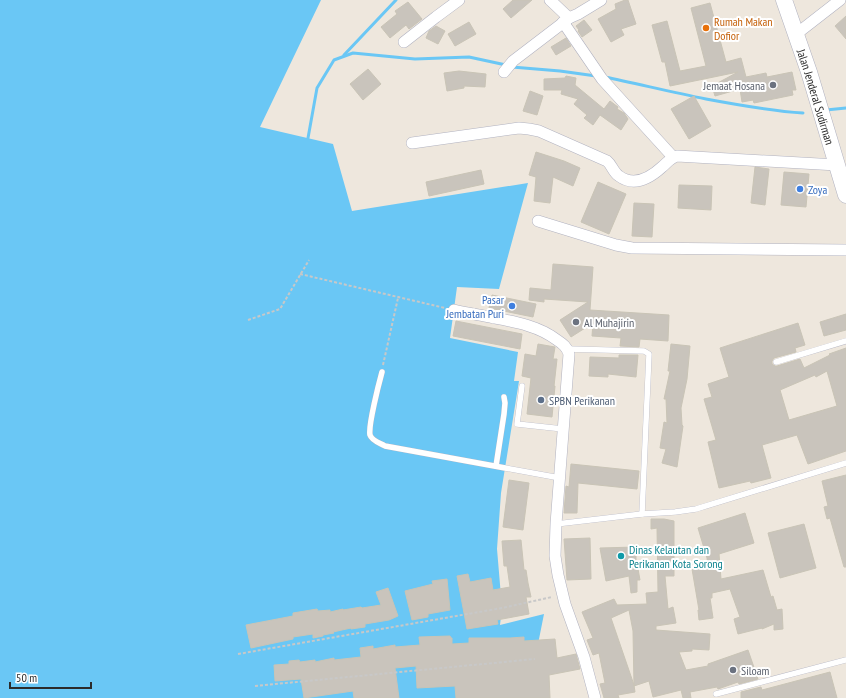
<svg xmlns="http://www.w3.org/2000/svg" width="846" height="698" viewBox="0 0 846 698" font-family="'PT Sans Narrow',sans-serif">
<style>
.water{fill:#6ac7f5}
.lines{fill:none;stroke-linecap:round;stroke-linejoin:round}
.stream{stroke:#6ac7f5;stroke-width:3}
.building{fill:#c9c4bc;stroke:#c9c4b6;fill-rule:evenodd}
.service-casing{stroke:#b1b2c0;stroke-width:6}
.minor-casing{stroke:#b1b2c0;stroke-width:12}
.secondary-casing{stroke:#b1b2c0;stroke-width:17}
.path{stroke:#c8c8c8;stroke-width:2;stroke-dasharray:3 2;stroke-linecap:butt}
.service{stroke:#fff;stroke-width:5.5}
.minor{stroke:#fff;stroke-width:11}
.secondary{stroke:#fff;stroke-width:16}
.food-dot{fill:#e8710a;stroke:#fff;stroke-width:1.5}
.worship-dot{fill:#6b7280;stroke:#fff;stroke-width:1.5}
.shop-dot{fill:#3f7fe0;stroke:#fff;stroke-width:1.5}
.service-dot{fill:#5c6f8a;stroke:#fff;stroke-width:1.5}
.culture-dot{fill:#0f9aa8;stroke:#fff;stroke-width:1.5}
.labels{text-anchor:middle;dominant-baseline:central;stroke-width:4;stroke-linejoin:round;paint-order:stroke}
.food-label{font-size:12px;fill:#c56008;stroke:#fff;text-anchor:start}
.worship-label{font-size:12px;fill:#5b616d;stroke:#fff;text-anchor:start}
.street-label{font-size:12px;fill:#2b2b2b;stroke:#fff}
.shop-label{font-size:12px;fill:#366cbe;stroke:#fff;text-anchor:start}
.service-label{font-size:12px;fill:#4e5e75;stroke:#fff;text-anchor:start}
.culture-label{font-size:12px;fill:#0d838f;stroke:#fff;text-anchor:start}
</style>
<rect width="100%" height="100%" fill="#eee7dd"/>
<!-- water -->
<polygon class="water" points="0,0 321,0 260,127 333,144 352,211 528,183 499,289 457,287 450,338 518,352 514,381 519,381 501,493 497,549 502,608 500,625 544,614 535,659 533,698 0,698"/>
<g class="lines">
<!-- stream -->
<g class="stream">
<polyline points="344,55 396,0"/>
<polyline points="512,67 560,71 596,76"/>
<path d="M605,77C638,84 672,92 706,99C738,105 770,111 803,113"/>
<polyline points="826,110 846,108"/>
<polyline points="308,138 317,88 334,60 353,53 415,59 469,57 506,65"/>
</g>
</g>
<!-- building -->
<g class="building">
<polygon points="513,0 532,0 511,18 503,9"/>
<polygon points="625,0 628,0 636,24 621,29 624,35 611,42 598,19 616,9 615,4"/>
<polygon points="408,2 422,19 409,29 406,25 390,38 381,27 397,14 395,11"/>
<polygon points="710,3 726,62 741,58 746,77 766,73 767,77 792,72 796,90 792,90 793,95 754,103 753,100 742,102 740,89 715,96 712,86 738,72 670,86 665,62 662,62 652,25 667,21 680,71 706,66 691,8"/>
<polygon points="846,16 846,39 835,26"/>
<polygon points="584,20 592,30 582,37 578,31 579,30 576,26"/>
<polygon points="469,22 476,34 455,46 448,34"/>
<polygon points="436,26 445,31 438,44 426,38 429,31"/>
<polygon points="566,38 571,46 556,55 551,47"/>
<polygon points="368,69 381,84 363,100 350,84"/>
<polygon points="459,71 486,74 485,87 464,86 464,88 447,91 444,73"/>
<polygon points="566,76 576,78 575,85 604,109 610,101 618,107 617,109 624,113 628,119 621,130 600,115 593,125 584,118 587,115 574,104 578,99 561,94 562,90 544,90 544,79 565,78"/>
<polygon points="530,91 543,96 537,115 523,111"/>
<polygon points="694,96 711,126 689,139 671,109"/>
<polygon points="536,152 564,161 580,168 573,186 553,177 550,203 534,201 536,177 529,175"/>
<polygon points="755,167 769,169 765,205 751,203"/>
<polygon points="481,170 484,184 429,196 426,182"/>
<polygon points="784,172 809,174 806,207 781,205"/>
<polygon points="598,182 626,194 609,234 581,222"/>
<polygon points="679,185 712,186 711,210 678,208"/>
<polygon points="634,203 654,204 652,237 632,236"/>
<polygon points="553,264 593,267 590,310 669,315 668,341 640,339 639,347 620,346 621,338 592,336 593,323 571,337 560,320 588,302 544,299 544,302 529,300 530,288 551,290"/>
<polygon points="492,295 536,304 533,317 489,308"/>
<polygon points="846,314 846,330 824,336 820,322"/>
<polygon points="456,321 522,334 520,349 453,336"/>
<path d="M798,323L805,345L795,348L796,352L774,358L772,361V364L775,366H777L800,359L804,368L830,355L829,354L846,348V451L808,464L797,435L762,445L771,478L751,483L750,481L719,488L708,442L716,440L704,399L712,397L708,384L729,377L720,348ZM827,371L837,406L789,420L780,390L815,375L816,377Z"/>
<polygon points="538,344 555,347 553,359 557,359 554,386 555,386 552,417 527,414 531,378 522,376 525,354 536,356"/>
<polygon points="671,344 690,346 687,379 681,408 682,425 683,426 677,467 662,463 666,449 660,448 664,422 667,423 666,399 664,399 670,371 668,371"/>
<polygon points="619,355 638,355 636,377 608,374 608,377 589,376 590,357 619,358"/>
<polygon points="571,464 639,471 637,489 578,483 577,513 564,513 566,486 569,487"/>
<polygon points="846,475 846,567 844,567 830,518 827,519 824,507 828,506 822,481"/>
<polygon points="509,480 529,483 523,530 503,527"/>
<polygon points="745,513 754,543 719,554 721,579 763,570 771,597 773,596 777,610 782,609 783,629 774,630 774,624 762,629 762,628 738,634 734,619 740,617 730,589 712,593 712,598 710,598 713,618 699,620 698,610 699,610 692,569 708,567 707,558 698,528"/>
<polygon points="651,519 664,519 674,521 674,576 665,576 668,609 673,607 676,623 656,626 656,630 710,634 709,650 692,649 692,651 679,652 686,670 708,666 708,664 748,650 758,679 739,684 738,682 718,689 717,687 690,692 691,698 683,698 681,690 653,697 649,681 634,686 633,631 629,610 611,618 634,685 635,692 618,695 619,698 604,698 600,684 605,683 599,653 593,655 587,640 593,638 582,612 614,599 617,605 647,604 646,593 658,592 657,528 651,529"/>
<polygon points="804,524 816,568 780,578 768,533"/>
<polygon points="590,538 591,579 567,580 564,539"/>
<polygon points="521,540 524,570 526,570 528,583 531,597 526,597 529,614 497,620 498,624 467,629 457,576 468,574 470,582 491,578 493,590 510,587 507,566 504,566 502,541"/>
<polygon points="636,547 636,569 638,569 640,580 637,580 637,592 631,593 629,576 606,581 600,548"/>
<polygon points="447,579 450,610 428,614 428,617 412,620 405,591 433,584 432,581"/>
<polygon points="388,588 398,616 389,620 365,624 365,627 351,629 351,628 333,632 334,633 323,635 323,636 313,638 313,634 293,637 293,639 251,648 246,625 293,616 293,613 317,609 318,611 330,610 330,612 343,609 343,610 361,607 362,608 381,605 376,592"/>
<polygon points="450,636 451,638 452,638 452,644 469,643 469,638 510,638 524,637 524,641 555,639 557,658 576,654 580,669 549,675 550,698 456,698 455,686 417,688 416,666 395,668 399,698 354,698 353,691 304,698 301,679 275,681 274,665 289,664 289,661 299,660 300,662 315,660 315,662 334,658 334,660 361,657 360,648 373,646 373,649 395,645 395,647 420,645 419,637"/>
<polygon points="830,672 837,698 741,698 741,692 761,687 762,690"/>
</g>
<g class="lines">
<defs>
<g id="service">
<polyline points="567,349 644,351 649,354 642,514"/>
<polyline points="776,362 846,341"/>
<path d="M382,372C379,383 368,426 370,435C372,441 380,443 385,446L560,478"/>
<polyline points="522,386 517,424 563,429"/>
<polyline points="496,466 504,414 505,403 504,397"/>
<polyline points="556,524 642,514 675,512 696,509 846,463"/>
<polyline points="716,694 846,660"/>
</g>
<g id="minor">
<polyline points="550,0 569,18 578,14 601,0"/>
<polyline points="563,22 602,79 673,157"/>
<polyline points="795,35 840,0"/>
<polyline points="404,42 436,17 459,0"/>
<polyline points="504,72 513,61 568,19"/>
<path d="M412,143L519,128L529,129L539,131L607,161C612,165 613,172 619,176C634,187 650,178 662,167C667,163 670,158 677,156L837,165"/>
<polyline points="538,221 616,245 632,248 846,250"/>
<path d="M454,310C467,313 480,315 494,318C516,322 539,326 557,340C563,344 567,347 569,354L556,524L555,556L558,575L565,604L584,657L595,698"/>
</g>
<g id="secondary">
<path id="s1" d="M784,0L809,72L846,195"/>
</g>
</defs>
<!-- service casing -->
<use href="#service" class="service-casing"/>
<!-- minor casing -->
<use href="#minor" class="minor-casing"/>
<!-- secondary casing -->
<use href="#secondary" class="secondary-casing"/>
<!-- path -->
<g class="path">
<polyline points="300,274 445,308"/>
<polyline points="248,320 280,309 309,260"/>
<polyline points="383,365 398,298"/>
<polyline points="238,654 502,608 552,597"/>
<polyline points="255,686 535,659"/>
</g>
<!-- service -->
<use href="#service" class="service"/>
<!-- minor -->
<use href="#minor" class="minor"/>
<!-- secondary -->
<use href="#secondary" class="secondary"/>
</g>
<!-- markers -->
<circle class="food-dot" cx="706" cy="28" r="4"/>
<g class="worship-dot">
<circle cx="773" cy="85" r="4"/>
<circle cx="576" cy="322" r="4"/>
<circle cx="733" cy="670" r="4"/>
</g>
<g class="shop-dot">
<circle cx="800" cy="189" r="4"/>
<circle cx="512" cy="306" r="4"/>
</g>
<circle class="service-dot" cx="541" cy="400" r="4"/>
<circle class="culture-dot" cx="621" cy="556" r="4"/>
<g class="labels">
<!-- food labels -->
<g class="food-label">
<text x="714" y="21">Rumah Makan<tspan x="714" dy="14">Dofior</tspan></text>
</g>
<!-- worship labels -->
<g class="worship-label">
<text x="765" y="85" text-anchor="end">Jemaat Hosana</text>
<text x="584" y="322">Al Muhajirin</text>
<text x="741" y="670">Siloam</text>
</g>
<!-- street labels -->
<g class="street-label">
<text stroke="none"><textPath href="#s1" startOffset="102">Jalan Jenderal Sudirman</textPath></text>
</g>
<!-- shop labels -->
<g class="shop-label">
<text x="808" y="189">Zoya</text>
<text x="504" y="299" text-anchor="end">Pasar<tspan x="504" dy="14">Jembatan Puri</tspan></text>
</g>
<!-- service labels -->
<g class="service-label">
<text x="549" y="400">SPBN Perikanan</text>
</g>
<!-- culture labels -->
<g class="culture-label">
<text x="629" y="549">Dinas Kelautan dan<tspan x="629" dy="14">Perikanan Kota Sorong</tspan></text>
</g>
</g>
<!-- scale -->
<path d="M10 682v6h81v-6" fill="none" stroke="#2b2b2b" stroke-width="2"/>
<text x="16" y="682" font-size="12" fill="#2b2b2b" stroke="#ffffff" stroke-width="3" paint-order="stroke">50 m</text>
</svg>
